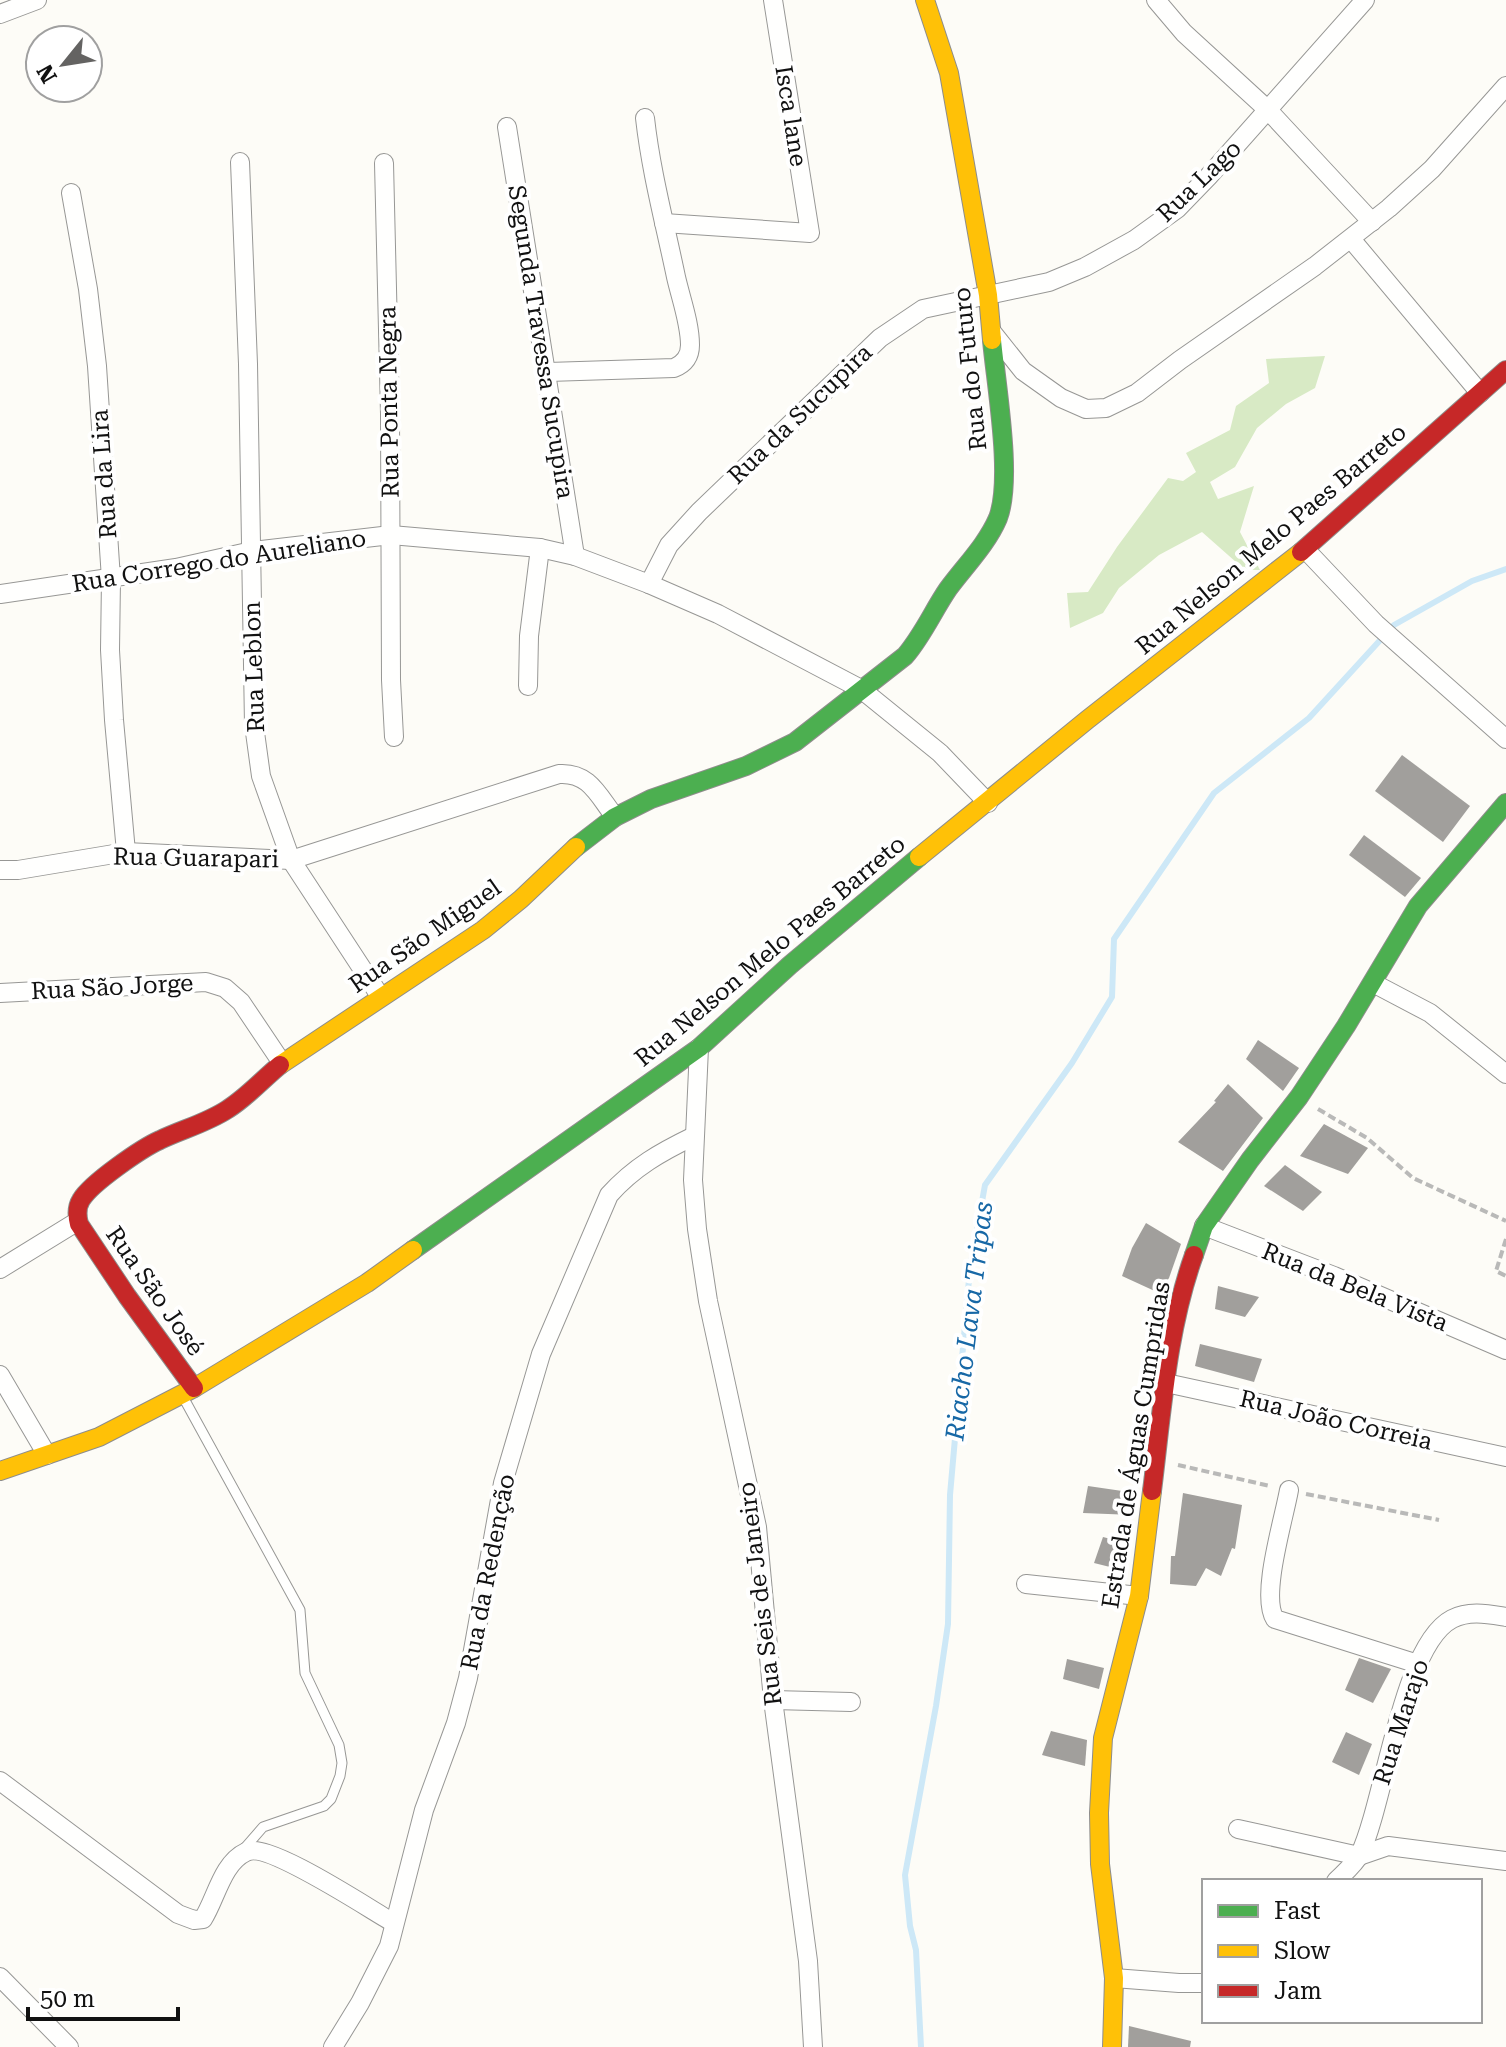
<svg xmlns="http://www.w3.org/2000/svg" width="1506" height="2047" viewBox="0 0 1506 2047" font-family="'Roboto Serif',serif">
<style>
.forest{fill:#d8eac5}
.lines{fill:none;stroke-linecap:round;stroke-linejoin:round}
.stream{stroke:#cde8f7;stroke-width:6}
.building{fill:#a19f9c}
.lane-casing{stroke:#979795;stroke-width:11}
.street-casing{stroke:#979795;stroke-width:20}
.fast-casing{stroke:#8e8d8b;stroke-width:20}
.slow-casing{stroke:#8e8d8b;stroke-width:20}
.jam-casing{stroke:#8e8d8b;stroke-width:20}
.path{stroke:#b9b9b8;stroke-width:4;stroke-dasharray:8 4;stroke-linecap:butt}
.lane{stroke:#fffffe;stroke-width:9}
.street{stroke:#fffffe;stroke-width:18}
.fast{stroke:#4caf50;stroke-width:18}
.slow{stroke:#ffc107;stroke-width:18}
.jam{stroke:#c62828;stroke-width:18}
.labels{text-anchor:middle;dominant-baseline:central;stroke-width:8;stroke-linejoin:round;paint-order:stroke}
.street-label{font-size:24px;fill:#111;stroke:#fff}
.water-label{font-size:26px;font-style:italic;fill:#1768a6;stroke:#fff}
</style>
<rect width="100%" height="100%" fill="#fdfcf7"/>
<!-- forest -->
<polygon class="forest" points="1325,356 1315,388 1286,404 1257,428 1235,467 1210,482 1218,499 1254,486 1240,532 1260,570 1245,570 1202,532 1159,555 1119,588 1103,613 1070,628 1067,593 1088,592 1117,547 1168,478 1183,481 1196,472 1186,453 1230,430 1236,406 1269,383 1266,359"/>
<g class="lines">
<!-- stream -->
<polyline class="stream" points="921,2047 916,1950 910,1926 905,1875 936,1706 948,1624 950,1495 970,1268 985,1185 1072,1063 1112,997 1114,939 1214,793 1309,718 1394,625 1472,581 1506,569"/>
</g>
<!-- building -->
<g class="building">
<polygon points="1402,755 1470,806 1443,842 1375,791"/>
<polygon points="1364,835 1421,878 1405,897 1349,855"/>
<polygon points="1258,1040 1299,1068 1283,1091 1246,1059"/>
<polygon points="1228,1084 1263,1118 1223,1171 1178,1142 1216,1102 1214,1101"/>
<polygon points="1324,1124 1368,1148 1348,1174 1300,1156"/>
<polygon points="1285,1165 1322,1192 1303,1211 1264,1186"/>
<polygon points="1146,1223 1181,1244 1169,1278 1159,1293 1122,1276 1132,1248"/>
<polygon points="1218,1286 1259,1297 1245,1317 1215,1309"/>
<polygon points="1200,1344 1262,1359 1254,1382 1195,1366"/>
<polygon points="1088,1486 1136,1493 1133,1515 1083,1513"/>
<polygon points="1183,1493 1242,1505 1235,1549 1232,1548 1221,1576 1206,1568 1196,1586 1170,1584 1171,1556 1175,1556"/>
<polygon points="1103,1537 1130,1544 1126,1571 1094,1563"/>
<polygon points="1359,1658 1391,1669 1373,1703 1345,1690"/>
<polygon points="1067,1659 1104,1668 1099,1689 1063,1679"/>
<polygon points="1051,1731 1087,1740 1085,1766 1042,1755"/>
<polygon points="1346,1732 1372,1744 1359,1775 1332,1762"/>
<polygon points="1129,2026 1191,2041 1190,2047 1128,2047"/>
</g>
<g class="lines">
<defs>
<polyline id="lane" points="182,1395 300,1610 305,1673 339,1745 342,1763 340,1776 331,1799 324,1806 263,1827 243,1850"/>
<g id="street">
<polyline points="1156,0 1184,33 1267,109 1372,222"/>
<polyline points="0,14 37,0"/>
<polyline points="507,127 575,556"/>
<polyline points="240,162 248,364 254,725 261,776 291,860 380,996"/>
<polyline points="384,163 390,414 391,680 394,737"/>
<polyline points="71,193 88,289 97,366 111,579 110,650 114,720 126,852"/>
<polyline points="664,223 810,233 773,0"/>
<polyline points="1351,239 1480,393"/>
<polyline points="992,332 1023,371 1061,398 1086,409 1106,408 1137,393 1180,360 1315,266 1389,208 1432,169 1506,86"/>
<path d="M548,372L674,368C684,364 690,357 690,345C690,323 681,299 676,277C665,224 651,172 645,118"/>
<polyline points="1305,549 1376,624 1506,739"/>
<polyline points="649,584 669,545 699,512 880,338 923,309 1049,282 1085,267 1134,240 1177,209 1208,177 1365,0"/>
<polyline points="0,594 176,568 252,551 391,535 540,548 575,556 649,584 718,614 861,689 940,753 988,803"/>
<polyline points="528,686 529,636 540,548"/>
<path d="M0,870H18L126,852L291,860L559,774C589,772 598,795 615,817"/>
<polyline points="1373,983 1430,1013 1506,1074"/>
<polyline points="0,993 206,982 225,988 241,1002 282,1063"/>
<polyline points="699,1048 693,1180 697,1229 708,1301 757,1527 773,1700 808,1961 813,2047"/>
<polyline points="1204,1226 1334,1276 1506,1350"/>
<polyline points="0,1269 78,1221"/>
<polyline points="0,1375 47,1455"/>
<polyline points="1166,1383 1506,1457"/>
<path d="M1289,1490C1284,1519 1260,1596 1275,1619L1418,1664"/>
<polyline points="1026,1584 1139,1596"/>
<polyline points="773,1700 851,1702"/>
<path d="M0,1781L178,1914L194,1920L203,1919C216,1899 222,1863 246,1852C268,1841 369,1909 394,1923"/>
<polyline points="1238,1829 1359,1856 1388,1846 1506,1861"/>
<path d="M1336,1881C1344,1873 1355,1864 1360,1854C1385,1801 1402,1645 1452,1619C1469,1610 1488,1614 1506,1617"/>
<polyline points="0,1977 69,2047"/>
<polyline points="1114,1978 1179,1983 1204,1983"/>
<path d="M333,2047L360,2003L389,1946L424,1810L456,1723L468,1678L503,1483L541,1354L609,1195C634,1167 661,1152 694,1136"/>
</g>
<g id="fast">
<path d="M576,847L615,817L651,799L746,766L795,742L905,656C923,635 933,611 948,589C965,566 987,544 998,518C1013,479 996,385 992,340"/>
<polyline points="413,1250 699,1048 790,965 919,857"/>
<polyline points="1194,1255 1204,1226 1250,1160 1299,1097 1346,1026 1418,906 1506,803"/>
</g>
<g id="slow">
<polyline points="925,0 949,73 988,295 992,340"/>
<polyline points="919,857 1087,720 1301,552"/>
<polyline points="280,1065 483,930 521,899 576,847"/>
<polyline points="0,1471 99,1437 194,1388 367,1283 413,1250"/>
<polyline points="1112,2047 1114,1978 1100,1864 1099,1813 1103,1738 1139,1596 1152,1491"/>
</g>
<g id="jam">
<polyline points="1301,552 1506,370"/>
<path d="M194,1388L127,1296L79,1224C77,1216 76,1208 81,1200C91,1183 142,1148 160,1140C183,1129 207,1123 228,1109C247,1097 263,1079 280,1065"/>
<path d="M1152,1491C1162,1412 1167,1330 1194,1255"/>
</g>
</defs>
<!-- lane casing -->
<use href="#lane" class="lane-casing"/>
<!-- street casing -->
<use href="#street" class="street-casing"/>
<!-- fast casing -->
<use href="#fast" class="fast-casing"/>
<!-- slow casing -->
<use href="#slow" class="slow-casing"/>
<!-- jam casing -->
<use href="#jam" class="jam-casing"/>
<!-- path -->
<g class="path">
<polyline points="1318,1109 1367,1138 1413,1178 1506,1221"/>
<polyline points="1506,1239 1496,1271 1506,1276"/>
<polyline points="1178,1465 1270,1486"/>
<polyline points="1306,1494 1439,1520"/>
</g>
<!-- lane -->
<use href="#lane" class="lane"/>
<!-- street -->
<use href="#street" class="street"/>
<!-- fast -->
<use href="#fast" class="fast"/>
<!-- slow -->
<use href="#slow" class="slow"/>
<!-- jam -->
<use href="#jam" class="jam"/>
</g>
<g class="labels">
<!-- street labels -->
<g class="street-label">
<text transform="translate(791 116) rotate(81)">Isca lane</text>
<text transform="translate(1199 181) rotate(-44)">Rua Lago</text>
<text transform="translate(541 342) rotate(81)">Segunda Travessa Sucupira</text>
<text transform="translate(970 369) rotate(-96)">Rua do Futuro</text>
<text transform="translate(389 402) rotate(-91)">Rua Ponta Negra</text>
<text transform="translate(800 414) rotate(-44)">Rua da Sucupira</text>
<text transform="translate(104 474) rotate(-94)">Rua da Lira</text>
<text transform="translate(1271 539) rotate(-40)">Rua Nelson Melo Paes Barreto</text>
<text transform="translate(219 561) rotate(-9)">Rua Corrego do Aureliano</text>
<text transform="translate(254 667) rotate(-92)">Rua Leblon</text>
<text transform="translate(196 858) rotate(1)">Rua Guarapari</text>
<text transform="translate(425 936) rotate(-35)">Rua São Miguel</text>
<text transform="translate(770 951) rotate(-40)">Rua Nelson Melo Paes Barreto</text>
<text transform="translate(112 987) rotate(-3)">Rua São Jorge</text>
<text transform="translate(1355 1287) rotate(22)">Rua da Bela Vista</text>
<text transform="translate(155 1291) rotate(55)">Rua São José</text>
<text transform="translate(1336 1420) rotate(13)">Rua João Correia</text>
<text transform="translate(1136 1445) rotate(-81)">Estrada de Águas Cumpridas</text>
<text transform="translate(488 1572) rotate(-79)">Rua da Redenção</text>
<text transform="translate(760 1594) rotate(-97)">Rua Seis de Janeiro</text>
<text transform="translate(1401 1722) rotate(-72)">Rua Marajo</text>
</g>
<!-- water labels -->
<g class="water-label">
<text transform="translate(969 1321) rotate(-83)">Riacho Lava Tripas</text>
</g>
</g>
<!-- legend -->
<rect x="1202" y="1879" width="280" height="144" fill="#ffffff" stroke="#a0a0a0" stroke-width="2"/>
<rect x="1218" y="1905" width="40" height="12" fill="#4caf50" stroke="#a0a0a0" stroke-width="2"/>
<text x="1274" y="1919" font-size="24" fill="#111111">Fast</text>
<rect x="1218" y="1945" width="40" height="12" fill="#ffc107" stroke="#a0a0a0" stroke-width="2"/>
<text x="1274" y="1959" font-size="24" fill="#111111">Slow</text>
<rect x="1218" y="1985" width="40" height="12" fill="#c62828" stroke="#a0a0a0" stroke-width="2"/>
<text x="1274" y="1999" font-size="24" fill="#111111">Jam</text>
<!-- north arrow -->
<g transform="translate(64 64) rotate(240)"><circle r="38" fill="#ffffff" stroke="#a0a0a0" stroke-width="2"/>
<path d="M0-6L14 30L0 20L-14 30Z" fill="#646362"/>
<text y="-12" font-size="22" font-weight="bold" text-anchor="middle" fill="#111111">N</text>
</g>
<!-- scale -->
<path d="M28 2007v12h150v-12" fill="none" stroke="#111111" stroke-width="4"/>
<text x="40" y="2007" font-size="24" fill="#111111" stroke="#ffffff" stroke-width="6" paint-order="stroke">50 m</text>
</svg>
